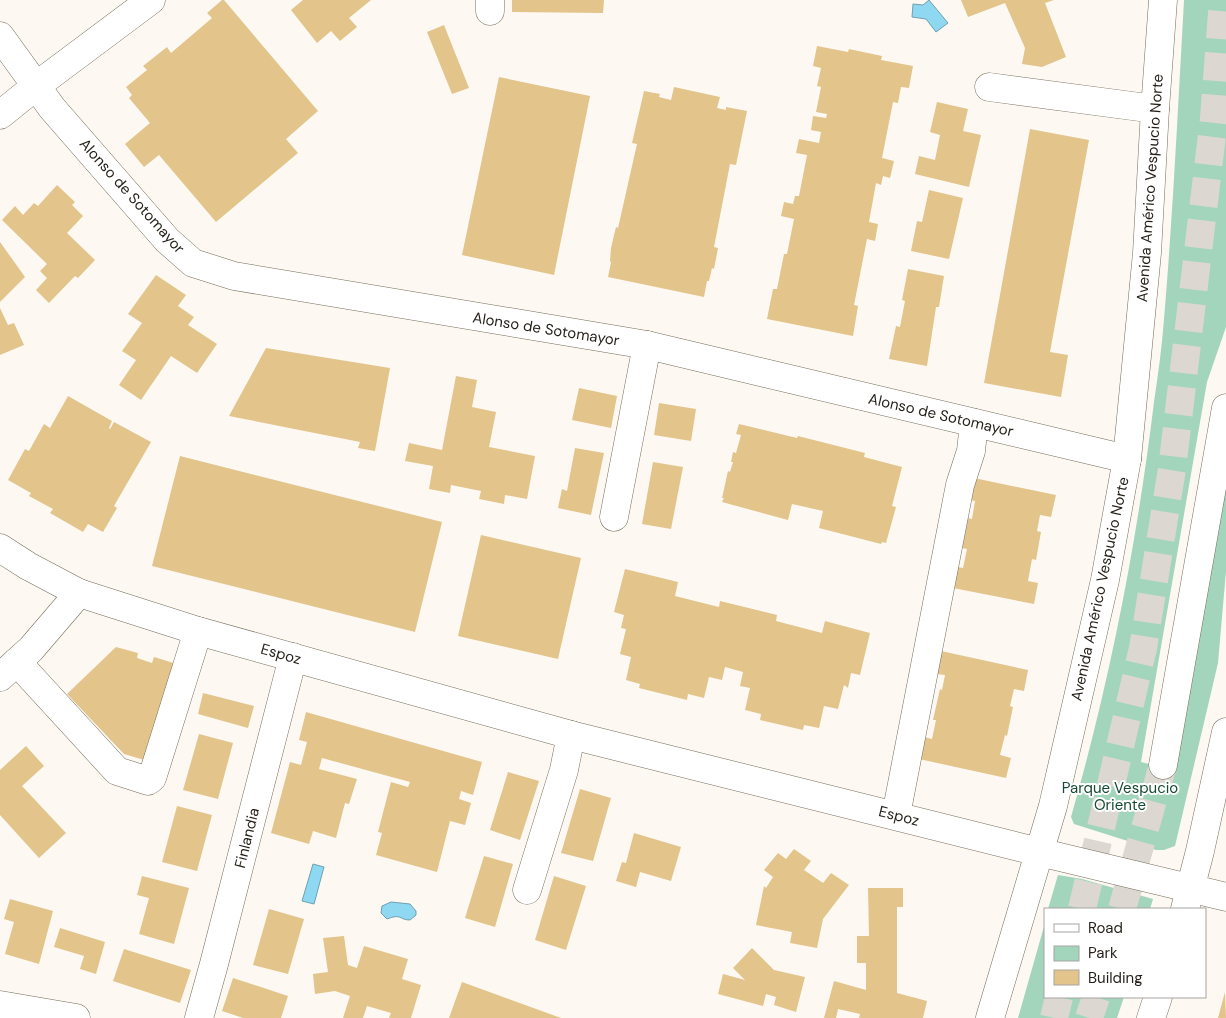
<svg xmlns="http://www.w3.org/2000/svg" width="1226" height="1018" viewBox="0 0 1226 1018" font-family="'DM Sans',sans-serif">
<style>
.green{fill:#a2d5bc}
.water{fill:#8fd8f2;stroke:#6fa0b1}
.building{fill:#e3c48b}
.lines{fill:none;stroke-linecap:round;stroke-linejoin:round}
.highway-tunnel{stroke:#dcd8d1;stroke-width:28;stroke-dasharray:28 14;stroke-linecap:butt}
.minor-casing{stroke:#756c5b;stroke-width:29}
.major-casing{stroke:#756c5b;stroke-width:29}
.highway-casing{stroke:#756c5b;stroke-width:29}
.minor{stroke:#fff;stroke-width:28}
.major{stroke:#fff;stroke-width:28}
.highway{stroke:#fff;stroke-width:28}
.labels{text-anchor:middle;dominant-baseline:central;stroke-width:4;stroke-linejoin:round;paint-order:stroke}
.street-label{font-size:15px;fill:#231f18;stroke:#fff}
.park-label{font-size:15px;fill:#154a35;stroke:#fff}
</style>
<rect width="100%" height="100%" fill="#fdf9f2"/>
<!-- green -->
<g class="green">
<path d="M1184,0H1226V327L1207,382L1141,762L1169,769L1226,456V571L1218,663L1175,846L1164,850H1156L1074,824L1071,817C1110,681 1137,542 1154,402C1158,374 1162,347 1164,319C1173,213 1178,106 1184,0Z"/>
<polygon points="1058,875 1082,879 1153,899 1150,909 1048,909"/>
<polygon points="1045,923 1045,997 1124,997 1117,1018 1018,1018"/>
</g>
<!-- water -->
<g class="water">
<polygon points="929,0 948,23 936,32 926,19 912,17 913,4 923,5"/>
<polygon points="313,864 324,867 314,904 302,901"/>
<path d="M391,902L410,904L416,911V915L410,920C399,920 402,913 387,919L381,913L382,906Z"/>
</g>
<!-- building -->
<g class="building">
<polygon points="222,0 224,0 318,111 286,139 298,153 216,222 159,155 144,167 125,144 150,123 129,98 132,95 126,87 147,70 143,66 167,47 171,53 212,18 207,13"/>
<polygon points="303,0 371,0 349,18 357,27 340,41 331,31 317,43 291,10"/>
<polygon points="512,0 604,0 603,13 512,12"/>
<polygon points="961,0 1054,0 1045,3 1066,57 1042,67 1022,64 1025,48 1005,3 968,17"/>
<polygon points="444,25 469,88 452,94 427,32"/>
<polygon points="817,46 848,52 849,49 882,56 881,60 913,66 909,88 901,87 898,103 893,102 882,158 894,161 890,178 883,176 881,185 876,183 869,222 878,224 875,241 867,239 854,305 858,306 853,336 767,319 773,289 777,289 784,254 787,254 794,219 781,216 784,202 793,204 795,196 799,196 807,155 796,153 799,139 819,143 821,132 811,130 813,116 826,118 827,114 816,112 821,87 817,86 821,68 813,66"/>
<polygon points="499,77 590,96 554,275 462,255"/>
<polygon points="674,87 720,97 717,108 726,110 726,107 747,111 736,165 730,164 714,247 718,248 714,269 712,268 709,281 707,281 704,297 608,277 611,262 610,261 611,248 616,227 618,228 637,144 632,143 644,91 660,94 659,97 671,100"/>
<polygon points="937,102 968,109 963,131 981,135 969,187 915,174 919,156 935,160 940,135 930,132"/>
<polygon points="1030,129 1089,140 1050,352 1068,355 1061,397 984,383"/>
<polygon points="57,185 75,202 72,205 83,216 67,233 95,260 78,278 75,276 49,303 36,290 47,278 40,271 47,264 2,220 15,206 23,215 34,203 38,206"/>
<polygon points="929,190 963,198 949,259 911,251 917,221 922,222"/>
<polygon points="0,242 25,277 0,302"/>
<polygon points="908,269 944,276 939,307 936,307 927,366 889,359 896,326 900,327 905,301 902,300"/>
<polygon points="156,275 186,295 178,306 194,317 188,325 217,344 197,373 171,356 141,400 119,385 136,360 122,351 142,323 128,314"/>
<polygon points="0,308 8,325 14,323 24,345 0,355"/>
<polygon points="266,348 390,368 375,451 358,448 360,442 229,416"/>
<polygon points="456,376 477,380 472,407 496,412 489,447 535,456 527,499 505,495 504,504 479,499 481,491 451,485 450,493 429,489 433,466 405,461 409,443 442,450"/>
<polygon points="579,388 617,396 611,428 572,420"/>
<polygon points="68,396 112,421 109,428 110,429 114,422 151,442 114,506 117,508 103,532 88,524 83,532 50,513 53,509 29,496 31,493 8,480 25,449 29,451 44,424 50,428"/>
<polygon points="659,403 696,409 691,441 654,435"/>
<polygon points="739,424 797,438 798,436 865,453 864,457 902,467 892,506 896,507 886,543 882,542 881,544 819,528 823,511 792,504 788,520 722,502 724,498 722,498 728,471 730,472 733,462 731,462 733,452 736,453 741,435 736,434"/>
<polygon points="575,448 604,453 591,515 558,508 562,489 567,491"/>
<polygon points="180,456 442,522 415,632 152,566"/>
<polygon points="653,462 683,467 671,529 642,524"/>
<polygon points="969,477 1056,495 1051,517 1040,515 1037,531 1041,532 1036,560 1032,559 1028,581 1038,583 1034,604 948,587 952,566 963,568 967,549 962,548 968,518 972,519 975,501 965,499"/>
<polygon points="481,535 581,558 558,659 458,636"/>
<polygon points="625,569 678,582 675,596 719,607 720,601 777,615 776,621 822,633 825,621 870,633 860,675 851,673 848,688 844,685 838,709 824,706 819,728 804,725 803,730 760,720 761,714 745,710 750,688 740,686 743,672 725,667 722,680 709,677 704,698 688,694 687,700 639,688 640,684 626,680 631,657 620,654 626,629 621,628 624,615 614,612"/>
<polygon points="116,647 138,653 137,658 152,663 154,657 180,665 151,762 124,754 67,694"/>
<polygon points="941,651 1028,670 1024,691 1014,689 1010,706 1013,707 1007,736 1005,735 1000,755 1011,758 1006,778 919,759 924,737 932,739 936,720 933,720 940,689 942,690 945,675 936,674"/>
<polygon points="203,693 254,706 248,728 198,714"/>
<polygon points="306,712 482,762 473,795 461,791 459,799 471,803 465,825 450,821 437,872 376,855 382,833 378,832 391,782 408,787 410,782 322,758 319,769 357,779 349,804 345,803 336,838 313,831 309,844 271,833 290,762 301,765 307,742 299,740"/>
<polygon points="199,734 233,743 218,799 183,790"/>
<polygon points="26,746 44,766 22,786 66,833 39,858 0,815 0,770"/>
<polygon points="508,772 539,781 520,840 490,830"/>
<polygon points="580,789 611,798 593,861 561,853"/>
<polygon points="177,806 212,815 197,871 162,862"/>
<polygon points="634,833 681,847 671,881 640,872 636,887 616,881 622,862 626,863"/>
<polygon points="794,849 811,861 804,870 823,883 831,873 849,885 823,919 817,948 790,943 792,932 756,925 764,886 766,888 773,877 764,870 778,853 786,859"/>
<polygon points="484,856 513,864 495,927 465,918"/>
<polygon points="142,876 189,888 174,944 139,934 149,898 137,895"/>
<polygon points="554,876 586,886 566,950 535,940"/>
<polygon points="868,888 903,888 903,907 897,907 897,993 927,1001 923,1018 859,1018 860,1014 838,1009 836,1018 824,1018 834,981 866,990 866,963 857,963 857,936 869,936"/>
<polygon points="10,899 53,911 39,964 5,954 14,922 4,919"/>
<polygon points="269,909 304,919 288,974 253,965"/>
<polygon points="60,928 105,942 96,974 80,969 84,956 54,947"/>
<polygon points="344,936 348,965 357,968 364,946 408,959 402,979 421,985 411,1018 389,1018 391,1013 367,1006 363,1018 343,1018 350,996 335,991 315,994 313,974 328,972 323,938"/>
<polygon points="752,948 774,970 805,977 796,1012 774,1005 776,997 766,994 763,1006 718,994 723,974 745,980 733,968"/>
<polygon points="124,949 191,970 180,1003 113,981"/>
<polygon points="233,978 288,996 281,1018 243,1018 222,1011"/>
<polygon points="462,982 561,1018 449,1018"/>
<polygon points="1225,992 1226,1018 1218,1018"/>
</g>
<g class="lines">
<!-- highway-tunnel -->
<g class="highway-tunnel">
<polyline points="1082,909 1143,648 1172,469 1214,118 1223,0"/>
<polyline points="1122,909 1163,765"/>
<polyline points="1054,1018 1059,997"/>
<polyline points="1089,1018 1096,997"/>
</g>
<defs>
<g id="minor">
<polyline points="490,11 490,0"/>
<polyline points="0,36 52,108 167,240 193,263 234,276 647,345 1127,459"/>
<polyline points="989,87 1155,109"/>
<polyline points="0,115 36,86 151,0"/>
<polyline points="614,517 647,345"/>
<polyline points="0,548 28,566 79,593 198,631 571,735 1039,852 1226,897"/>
<polyline points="17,662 117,771 148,781 152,778 198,631"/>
<polyline points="0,677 31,649 79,593"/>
<polyline points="896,815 960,485 971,451 974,423"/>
<polyline points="527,890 564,770 571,735"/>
<polyline points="0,1005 76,1018"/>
<polyline points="199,1018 214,964 293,657"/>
</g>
<g id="major">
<polyline points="1185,909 1200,851 1226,732"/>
<polyline points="990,1018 1053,806 1105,580 1127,459 1147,253 1155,109 1163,0"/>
<polyline points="1151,1018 1158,997"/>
</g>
<polyline id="highway" points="1163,765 1226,408"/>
</defs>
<!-- minor casing -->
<use href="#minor" class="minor-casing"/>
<!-- major casing -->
<use href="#major" class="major-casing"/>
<!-- highway casing -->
<use href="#highway" class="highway-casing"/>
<!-- minor -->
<use href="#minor" class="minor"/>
<!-- major -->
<use href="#major" class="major"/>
<!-- highway -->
<use href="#highway" class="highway"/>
</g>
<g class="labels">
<!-- street labels -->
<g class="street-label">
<text transform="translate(1150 188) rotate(-86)">Avenida Américo Vespucio Norte</text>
<text transform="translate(132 196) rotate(48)">Alonso de Sotomayor</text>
<text transform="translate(546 329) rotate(9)">Alonso de Sotomayor</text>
<text transform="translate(941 415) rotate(13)">Alonso de Sotomayor</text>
<text transform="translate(1100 589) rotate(-78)">Avenida Américo Vespucio Norte</text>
<text transform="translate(281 654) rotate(16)">Espoz</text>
<text transform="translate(899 816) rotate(14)">Espoz</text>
<text transform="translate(247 838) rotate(-76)">Finlandia</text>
</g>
<!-- park labels -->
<g class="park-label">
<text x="1120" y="788">Parque Vespucio<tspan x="1120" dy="17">Oriente</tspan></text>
</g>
</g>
<!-- legend -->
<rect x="1044" y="908" width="162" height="90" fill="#ffffff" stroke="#a7a5a3"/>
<rect x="1054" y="924" width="25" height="8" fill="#ffffff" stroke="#a7a5a3"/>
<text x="1088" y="933" font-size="15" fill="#231f18">Road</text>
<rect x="1054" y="946" width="25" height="15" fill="#a2d5bc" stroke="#a7a5a3"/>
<text x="1088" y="958" font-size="15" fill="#231f18">Park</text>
<rect x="1054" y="970" width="25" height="15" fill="#e3c48b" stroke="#a7a5a3"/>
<text x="1088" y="983" font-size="15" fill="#231f18">Building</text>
</svg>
